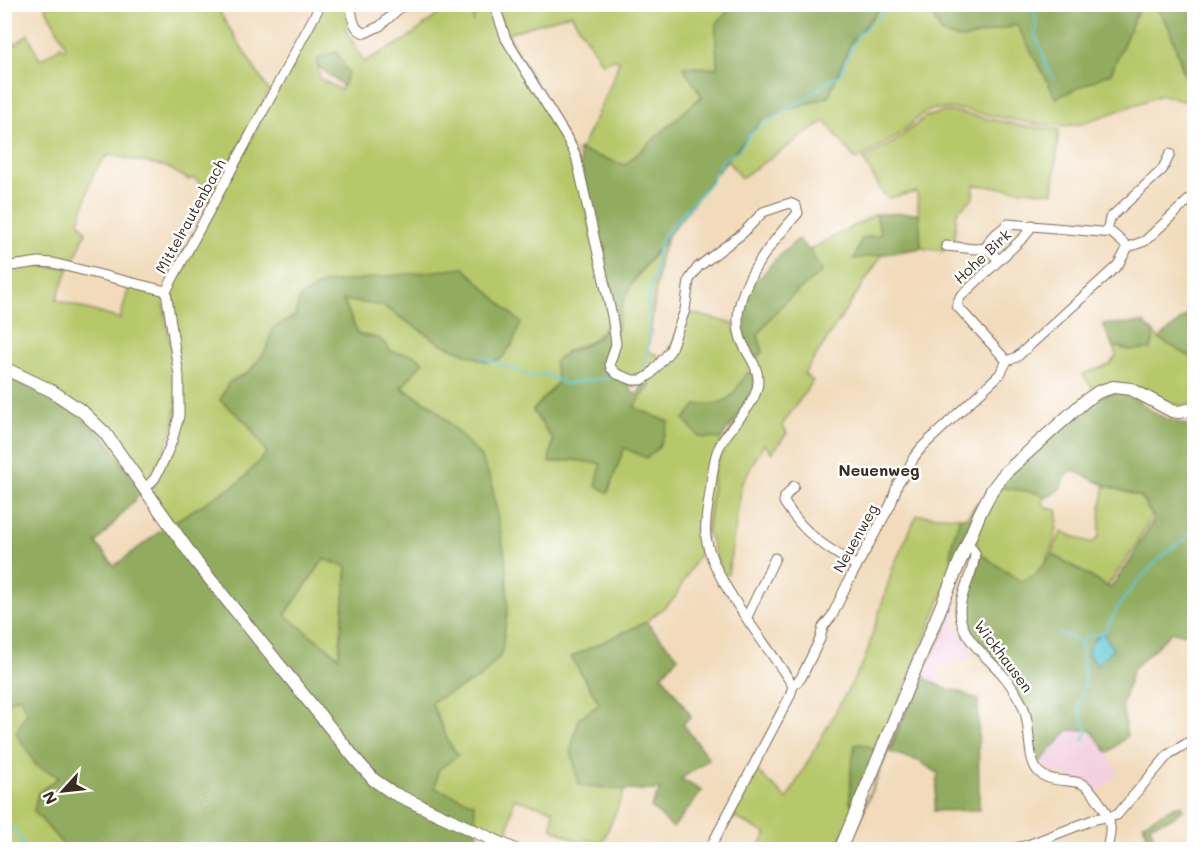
<svg xmlns="http://www.w3.org/2000/svg" width="1199" height="854" viewBox="0 0 1199 854" font-family="Mali,sans-serif">
<style>
.built{fill:#f3cfdf}
.green{fill:#b7c86b;stroke:#797944;stroke-width:1.5;fill-rule:evenodd}
.forest{fill:#91ac5f;stroke:#666b3e;stroke-width:1.5;fill-rule:evenodd}
.water{fill:#5dc9d6;stroke:#4c7a7a;stroke-width:1.5}
.lines{fill:none;stroke-linecap:round;stroke-linejoin:round}
.stream{stroke:#5dc9d6;stroke-width:2}
.street-casing{stroke:#7b6855;stroke-width:11}
.secondary-casing{stroke:#7b6855;stroke-width:14}
.street{stroke:#fff;stroke-width:9}
.secondary{stroke:#fff;stroke-width:12}
.labels{text-anchor:middle;dominant-baseline:central;stroke-width:5;stroke-linejoin:round;paint-order:stroke}
.street-label{font-size:15px;fill:#3b2a1e;stroke:#fff}
.neighbourhood-label{font-size:16px;font-weight:bold;fill:#3b2a1e;stroke:#fff}
</style>
<rect width="100%" height="100%" fill="#fff"/>
<filter id="ink" filterUnits="userSpaceOnUse"><feTurbulence type="fractalNoise" baseFrequency=".0167" numOctaves="2"/><feDisplacementMap in="SourceGraphic" scale="12" xChannelSelector="R" yChannelSelector="G"/><feConvolveMatrix kernelMatrix="1 2 1 2 8 2 1 2 1" color-interpolation-filters="sRGB"/></filter>
<filter id="wash" filterUnits="userSpaceOnUse"><feTurbulence type="fractalNoise" baseFrequency=".008" numOctaves="4" result="noise"/><feDisplacementMap in="SourceGraphic" scale="24" xChannelSelector="R" yChannelSelector="G"/><feGaussianBlur stdDeviation="1.35" result="paint"/><feColorMatrix in="noise" values="0 0 0 0 0 0 0 0 0 0 0 0 0 0 0 0 0 1.4 0 .05"/><feComposite in="paint" operator="in"/></filter>
<g filter="url(#wash)">
<rect width="100%" height="100%" fill="#f1dbbb"/>
<!-- built -->
<g class="built">
<polygon points="958,602 956,622 959,631 970,646 972,658 941,666 938,684 921,676 931,653 949,623 953,605"/>
<polygon points="1069,730 1091,730 1108,753 1118,774 1096,793 1087,782 1044,770 1039,763"/>
</g>
<!-- green -->
<g class="green">
<path d="M44,5H215L269,91L212,204L199,182L193,178L189,180L167,167L109,155C88,170 88,200 79,221L86,232L72,265H5L4,25L15,45L28,34L40,60L61,46L64,50L66,46Z"/>
<path d="M323,5H348L351,21L345,28L364,62L405,40L440,13L441,5H474L473,23L477,5H492L574,154L611,319C598,340 589,343 566,351L558,382L533,410L553,440L549,463L574,460L601,464L633,407L650,386C637,387 598,381 606,360C608,354 612,350 614,343C617,330 617,315 623,302C633,278 651,259 668,238L660,256L648,351L665,359L687,312L734,324L736,335L755,373H746C730,402 729,403 696,405L721,439L704,545L674,599L646,622L571,657L600,704L579,718L571,749L579,785L625,790L601,846L587,839L582,844L552,828L553,810L514,799L506,842L476,828L474,803L435,789L438,770L457,755L449,743L431,702L480,678L501,655L508,607L434,407L401,387L423,362L415,355L392,352L380,339L358,334L343,299L383,306L442,344L512,345L325,283L295,316L273,329L265,352L249,372L230,382L220,400L247,423L267,453L240,482L172,523L152,490L178,429L170,293L172,286ZM317,61L348,72L341,90L320,79Z"/>
<polygon points="496,5 734,5 716,24 717,68 684,67 702,96 625,165 578,150 582,147 614,77 619,60 615,59 602,63 571,14 506,34"/>
<polygon points="883,5 927,5 942,34 961,39 1017,25 1111,73 1140,5 1155,5 1169,27 1193,104 1162,95 1081,124 1062,126 1035,124 959,109 934,109 924,113 896,137 856,160 825,121 741,178 727,160 763,118 828,97 851,42"/>
<polygon points="941,112 957,112 1022,126 1059,130 1053,193 974,185 973,198 957,212 954,242 943,241 944,251 921,248 917,192 888,198 884,195 863,159 896,141 925,117"/>
<path d="M876,214L881,235L854,258L884,252L804,374L813,381L782,425L787,433L772,453L764,444L742,483L728,574L722,576L708,532L715,468L758,363L756,358L763,352L758,336C774,308 797,291 822,272L809,250Z"/>
<polygon points="23,265 69,268 56,300 120,319 130,283 162,295 178,390 173,428 157,470 146,483 5,364 4,269"/>
<path d="M1153,332L1159,339L1194,359V404C1169,409 1170,399 1149,396C1131,393 1112,391 1093,389L1083,374L1110,364L1116,356L1113,346L1129,350L1153,342Z"/>
<polygon points="1105,485 1141,497 1152,515 1134,549 1107,587 1052,554 1061,532 1092,543 1099,537 1101,507"/>
<path d="M999,487L1037,493L1046,497L1043,502L1046,508L1057,510C1061,527 1048,566 1034,576C1030,579 1024,580 1020,581L981,554L974,537Z"/>
<polygon points="917,515 960,517 951,548 955,564 877,754 855,746 851,770 850,802 855,806 837,849 757,849 767,834 732,816 755,769 787,799 865,659 893,567"/>
<polygon points="324,559 347,567 339,657 285,615"/>
<path d="M944,610L952,612C946,634 930,654 921,675C895,733 873,791 847,849Z"/>
<polygon points="20,697 59,777 38,793 34,811 67,849 5,850 5,702"/>
</g>
<!-- forest -->
<g class="forest">
<polygon points="927,4 1140,4 1140,5 1111,73 1056,98 1017,25 962,39 942,34"/>
<path d="M734,5H883L851,42L828,97L763,119L727,160L637,275L622,304L612,351L606,360L605,369L611,376L631,385L630,391L637,395L642,387L651,384L634,407L669,422L659,447L647,458L624,448L608,493L596,486L601,464L574,460L549,463L553,440L533,411L558,382L554,362C568,349 573,351 588,344C601,338 607,326 614,314L588,201L578,150L625,165L702,96L683,67L717,68L716,24Z"/>
<polygon points="1155,5 1194,5 1194,70 1185,74 1169,27"/>
<polygon points="336,52 348,72 343,86 318,66 317,61 320,57"/>
<polygon points="919,213 921,248 854,259 862,238 881,235 876,214"/>
<path d="M798,239L809,250L822,272C798,290 774,308 758,336L763,352L756,358C735,332 742,309 751,280L761,277L774,261Z"/>
<path d="M464,268L521,323L512,345L501,359L487,362L442,344L383,306L343,300L358,334L380,339L392,352L415,355L423,362L401,388L434,407L480,456L491,480L506,561L508,607L501,655L480,678L431,702L449,743L458,755L438,770L435,788L474,803L477,836L485,849H67L34,811L38,793L59,777L36,765L16,733L27,712L20,697L5,702V371L60,400L106,440L142,492L96,543L114,566L167,526L240,482L267,453L247,423L220,400L229,382L249,372L265,352L273,328L295,316L300,297L325,283ZM324,559L347,567L339,657L285,615Z"/>
<polygon points="1194,309 1194,359 1159,339"/>
<polygon points="1144,323 1153,332 1153,342 1150,349 1129,350 1113,346 1103,324"/>
<path d="M746,373H755L754,391L721,439L699,437L684,419L696,405C729,403 730,402 746,373Z"/>
<path d="M1110,393C1135,393 1135,400 1153,412C1164,419 1179,422 1190,427L1194,426V635L1172,632L1133,669L1122,705L1127,736L1108,753L1091,730H1069L1039,763L1025,706L975,640L964,620L963,606L981,554L1020,581L1034,576L1052,554L1110,588L1129,563L1154,518L1141,497L1105,485L1072,470L1066,474C1063,486 1059,493 1046,497L1037,493L999,487L1012,471L1098,397Z"/>
<path d="M977,502L981,503L955,564C945,552 957,530 960,517H967Z"/>
<polygon points="646,622 678,657 662,675 691,716 683,724 709,759 681,779 702,791 673,828 651,807 660,790 625,790 579,785 571,749 579,718 600,704 571,657"/>
<polygon points="921,676 948,690 958,691 978,700 979,810 934,811 938,773 919,761 890,752"/>
<path d="M860,744C867,745 873,747 877,754L855,806L850,803L851,770L855,745Z"/>
<polygon points="1182,805 1183,808 1174,817 1150,825 1157,849 1152,849 1143,823 1176,806"/>
</g>
<!-- water -->
<path class="water" d="M1104,634L1113,649L1097,665L1088,654C1089,644 1094,637 1104,634Z"/>
<g class="lines">
<!-- stream -->
<g class="stream">
<path d="M1031,4C1036,14 1038,26 1035,36L1042,50L1045,64L1054,78"/>
<polyline points="481,357 534,377 546,374 565,384 614,377"/>
<polyline points="645,370 649,336 649,290 654,278 657,253 665,234 711,182 722,161 740,149 750,134 771,119 795,106 841,73 857,35 881,16 889,4"/>
<polyline points="1058,633 1068,636"/>
<polyline points="1070,637 1081,643"/>
<path d="M1083,741L1087,732L1078,706C1087,686 1085,664 1081,643C1084,634 1091,635 1100,635C1111,626 1114,611 1123,600C1142,575 1167,548 1194,533"/>
<polyline points="4,825 14,830 27,850"/>
</g>
</g>
</g>
<g filter="url(#ink)">
<g class="lines">
<defs>
<g id="street">
<path d="M350,4C353,16 352,30 365,33L380,26L404,4"/>
<path d="M494,4L506,39L567,138L576,156L612,316L616,344L610,363L611,368L617,374L633,380H642L650,375L670,351L685,310L689,280L698,267L743,233L763,212L790,203L796,206L798,213C771,243 728,293 740,336C744,352 759,364 758,382C756,409 726,427 717,452C713,464 712,479 710,492C708,507 704,523 706,537C712,581 769,646 793,686"/>
<polyline points="1107,232 1110,218 1162,170 1170,154"/>
<polyline points="946,246 975,249 986,248"/>
<polyline points="999,260 986,248 991,238 1008,224 1112,233 1128,247"/>
<polyline points="4,267 39,262 53,263 166,291"/>
<polyline points="1007,361 957,306 960,297 1025,236 1032,225"/>
<path d="M794,486L785,497L784,502C805,535 825,547 857,566"/>
<polyline points="145,489 155,478 165,458 172,441 179,416 179,376 166,291 321,4"/>
<path d="M967,543L975,553C974,577 954,598 962,624C969,644 988,658 1002,674C1010,683 1016,693 1022,704C1032,724 1026,755 1037,770C1047,783 1066,779 1080,783C1091,786 1110,815 1110,827C1111,834 1108,842 1107,850"/>
<polyline points="747,617 775,558"/>
<polyline points="709,850 790,696 793,686 801,678 820,639 823,627 832,616 849,580 891,504 898,483 907,472 914,457 922,447 1000,374 1007,361 1017,357 1118,265 1128,247 1145,241 1194,195"/>
<polyline points="1007,850 1028,845 1095,819 1117,815 1169,754 1194,739"/>
</g>
<g id="secondary">
<polyline points="4,368 52,391 83,412 105,433 197,563 357,761 374,780 393,793 515,850"/>
<polyline points="840,850 980,513 992,490 1005,473 1085,401 1098,392 1113,387 1131,389 1172,411 1179,412 1194,409"/>
</g>
</defs>
<!-- street casing -->
<use href="#street" class="street-casing"/>
<!-- secondary casing -->
<use href="#secondary" class="secondary-casing"/>
<!-- street -->
<use href="#street" class="street"/>
<!-- secondary -->
<use href="#secondary" class="secondary"/>
</g>
</g>
<g class="labels">
<!-- street labels -->
<g class="street-label">
<text transform="translate(190 216) rotate(-61)">Mittelrautenbach</text>
<text transform="translate(982 256) rotate(-43)">Hohe Birk</text>
<text transform="translate(855 538) rotate(-61)">Neuenweg</text>
<text transform="translate(1004 656) rotate(53)">Wickhausen</text>
</g>
<!-- neighbourhood labels -->
<g class="neighbourhood-label">
<text x="879" y="469">Neuenweg</text>
</g>
</g>
<!-- margin -->
<rect width="1199" height="854" fill="none" stroke="#fff" stroke-width="24"/>
<!-- north arrow -->
<g transform="translate(63 791) rotate(243)" stroke="#ffffff" stroke-width="4.5" paint-order="stroke">
<path d="M0-4.5L10 22L0 15L-10 22Z" fill="#3b2a1e"/>
<text y="-9" font-size="16" font-weight="bold" text-anchor="middle" fill="#3b2a1e">N</text>
</g>
</svg>
